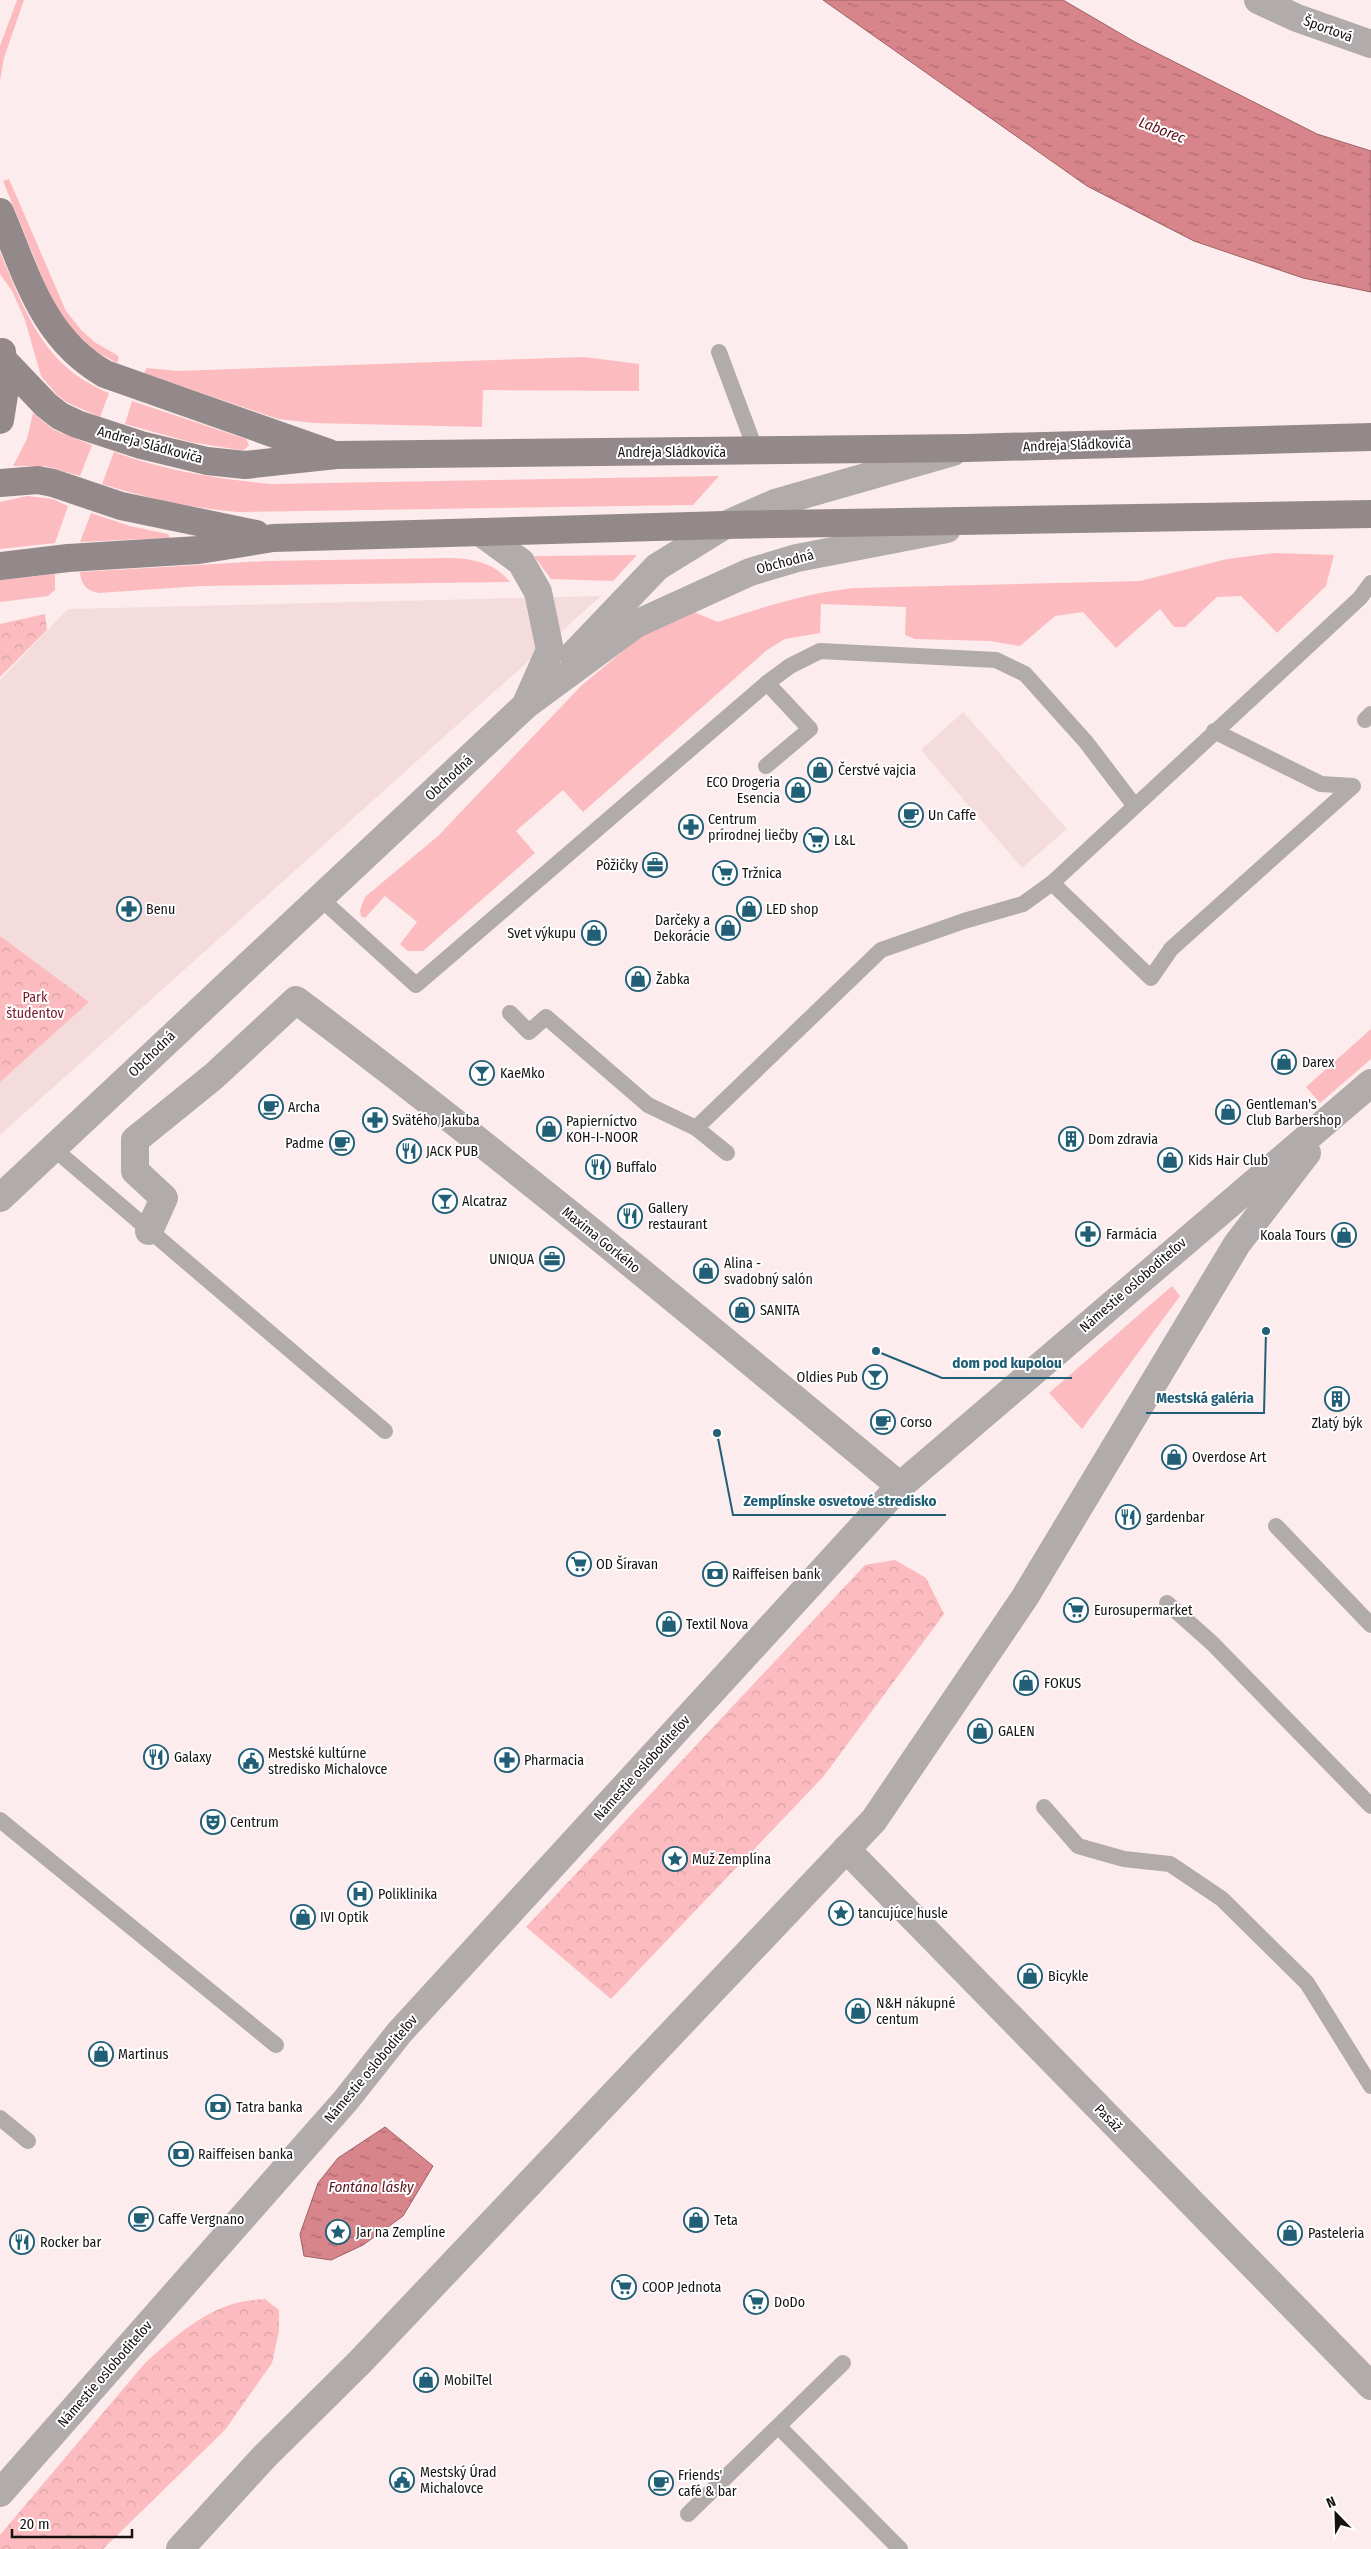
<svg xmlns="http://www.w3.org/2000/svg" width="1371" height="2549" viewBox="0 0 1371 2549" font-family="'Fira Sans Condensed',sans-serif">
<style>
.built{fill:#f4dcdc}
.grass{fill:#fcbcbf}
.park{fill:url(#park-crowns)}
.water{fill:url(#water-ripples);stroke:#9d6266}
.lines{fill:none;stroke-linecap:round;stroke-linejoin:round}
.lane{stroke:#b2abab;stroke-width:16}
.street{stroke:#b2abab;stroke-width:28}
.secondary{stroke:#94898a;stroke-width:28}
.labels{text-anchor:middle;dominant-baseline:central;stroke-width:4;stroke-linejoin:round;paint-order:stroke}
.street-label{font-size:14px;fill:#171212;stroke:#fff}
.poi-label{font-size:14px;fill:#171212;stroke:#fff;text-anchor:start}
.park-label{font-size:14px;fill:#7a182b;stroke:#fff}
.water-label{font-size:15px;font-style:italic;fill:#5b111e;stroke:#fff}
.leader{fill:none;stroke:#215f76;stroke-width:2}
.callout-dot{fill:#215f76;stroke:#fff;stroke-width:2}
.callout-label{font-size:15px;text-anchor:middle;font-weight:bold;fill:#215f76;stroke:#fff;stroke-width:4;stroke-linejoin:round;paint-order:stroke}
</style>
<defs>
<pattern id="park-crowns" width="20" height="18" patternUnits="userSpaceOnUse" patternTransform="scale(1.25)"><rect width="20" height="18" fill="#fcbcbf"/><path d="M2 6a3 3 0 1 1 6 0M12 15a3 3 0 1 1 6 0" fill="none" stroke="#d7a1a3"/></pattern>
<pattern id="water-ripples" width="26" height="14" patternUnits="userSpaceOnUse" patternTransform="scale(1.25)"><rect width="26" height="14" fill="#d7848a"/><path d="M2 4q2-2 4 0t4 0M15 11q2-2 4 0t4 0" fill="none" stroke="#ad6b6f"/></pattern>
</defs>
<rect width="100%" height="100%" fill="#fdeced"/>
<!-- built -->
<g class="built">
<polygon points="601,596 0,1135 0,680 68,609"/>
<polygon points="963,712 1067,829 1022,868 921,750"/>
</g>
<!-- grass -->
<g class="grass">
<polygon points="17,0 24,0 4,58 0,81 0,46"/>
<polygon points="9,179 66,311 82,331 96,343 117,355 119,358 117,363 95,351 62,320 46,287 3,181"/>
<path d="M0,252C26,313 43,366 109,393L100,417L68,403L57,395L41,376L25,320L12,291L0,274Z"/>
<polygon points="584,357 639,364 639,391 483,390 482,427 314,423 278,419 144,373 147,368 177,371"/>
<polygon points="132,401 246,439 249,445 244,450 240,450 190,442 125,424"/>
<polygon points="33,413 54,430 92,445 80,476 45,466 13,466 27,439"/>
<path d="M114,452C166,471 218,479 272,484L719,476L693,505L237,512C191,508 147,498 102,484Z"/>
<polygon points="27,496 53,499 68,506 55,543 0,549 0,502"/>
<polygon points="91,513 130,526 168,534 170,538 80,542"/>
<path d="M1274,553L1334,555L1326,586L1277,633L1241,596L1217,597L1185,627H1174L1160,609L1116,648L1083,612L1055,616L1020,646L990,641L915,639L905,635L906,607L821,604L820,633L785,639L767,650L583,812L563,790L516,831L535,853L423,951H408L400,944L417,922L385,896L365,918L361,916L360,910L365,897L438,836L581,686L652,627L691,611L718,622C763,607 807,593 854,588L1140,581L1227,559Z"/>
<polygon points="637,555 613,581 551,579 534,556"/>
<path d="M450,558C473,559 494,562 510,582L201,586L99,593C87,591 81,585 80,572L266,561Z"/>
<polygon points="55,574 55,590 48,596 0,602 0,580"/>
<polygon points="1371,1029 1371,1059 1320,1103 1306,1087"/>
<polygon points="1172,1286 1180,1296 1082,1429 1049,1393"/>
</g>
<!-- park -->
<g class="park">
<polygon points="45,614 47,630 0,677 0,624"/>
<polygon points="0,936 89,1002 0,1082"/>
<polygon points="895,1560 926,1578 944,1614 823,1777 611,1999 526,1927 865,1565"/>
<path d="M265,2299L279,2310V2331L272,2363L225,2430L103,2549H0V2535L145,2363C170,2341 198,2315 230,2305C241,2301 254,2300 265,2299Z"/>
</g>
<!-- water -->
<g class="water">
<polygon points="823,0 1063,0 1135,42 1317,134 1371,151 1371,292 1303,278 1194,241 1087,186"/>
<polygon points="385,2127 433,2166 403,2216 363,2245 331,2260 304,2256 300,2234 318,2183 338,2158"/>
</g>
<g class="lines">
<!-- lane -->
<g class="lane">
<polyline points="719,352 756,451"/>
<polyline points="1365,720 1371,714"/>
<polyline points="766,766 810,729 767,683"/>
<polyline points="1052,883 1151,978 1171,949 1353,786 1321,784 1214,731"/>
<polyline points="321,899 416,985 767,683 790,666 820,651 996,660 1025,674 1086,742 1134,805"/>
<polyline points="510,1013 529,1032 546,1017 648,1105 696,1128 727,1153"/>
<polyline points="696,1128 881,950 964,921 1023,904 1052,883 1360,598 1371,583"/>
<polyline points="53,1148 385,1431"/>
<polyline points="1276,1526 1371,1625"/>
<polyline points="1167,1603 1212,1643 1371,1806"/>
<polyline points="1044,1807 1078,1846 1124,1859 1170,1864 1222,1899 1307,1983 1371,2086"/>
<polyline points="0,1820 276,2045"/>
<polyline points="0,2118 28,2141"/>
<polyline points="779,2427 900,2549"/>
<polyline points="688,2514 843,2363"/>
</g>
<!-- street -->
<g class="street">
<polyline points="1258,0 1297,18 1371,44"/>
<polyline points="480,532 521,562 538,592 550,650 526,704"/>
<polyline points="573,655 657,567 725,525 775,503 953,452"/>
<polyline points="0,1198 526,705 636,624 750,572 797,558 947,529"/>
<path d="M149,1231L164,1198L135,1171V1140L214,1076L296,1000C503,1155 701,1321 900,1486"/>
<polyline points="846,1849 1371,2386"/>
<polyline points="0,2493 346,2100 399,2033 900,1486 1371,1083"/>
<polyline points="180,2549 264,2457 360,2362 874,1820 1025,1597 1237,1244 1307,1153"/>
</g>
<!-- secondary -->
<g class="secondary">
<path d="M0,212C27,275 42,338 105,374L329,453"/>
<polyline points="4,361 46,405 60,416 77,424 141,445 207,461 245,465 336,455 967,448 1371,437"/>
<polyline points="0,420 5,389 2,352"/>
<polyline points="0,483 38,480 53,483 121,506 256,534"/>
<polyline points="0,566 68,558 199,550 273,538 725,525 1371,514"/>
</g>
</g>
<!-- icons -->
<defs>
<symbol id="shop-ring" viewBox="-11 -11 22 22"><circle r="9.5" fill="#fff" stroke="#215f76" stroke-width="1.5"/><path d="M-5-2.5h2.3a2.7 3.5 0 0 1 5.4 0H5L5.5 6h-11ZM-1.5-2.5h3a1.5 2.3 0 0 0-3 0Z" fill="#215f76"/></symbol>
<symbol id="cafe-ring" viewBox="-11 -11 22 22"><circle r="9.5" fill="#fff" stroke="#215f76" stroke-width="1.5"/><path d="M-5.5-4.5H6V0H3Q3 3.5 0 3.5H-2.5Q-5.5 3.5-5.5 0ZM3-3.2v2h1.7v-2ZM-6 4.5H4V6H-6Z" fill="#215f76"/></symbol>
<symbol id="pharmacy-ring" viewBox="-11 -11 22 22"><circle r="9.5" fill="#fff" stroke="#215f76" stroke-width="1.5"/><path d="M-2-6h4v4h4v4h-4v4h-4v-4h-4v-4h4Z" fill="#215f76"/></symbol>
<symbol id="supermarket-ring" viewBox="-11 -11 22 22"><circle r="9.5" fill="#fff" stroke="#215f76" stroke-width="1.5"/><path d="M-6-5.5h2.5l.6 2H6L4.5 2H-2.5L-4.4-4H-6ZM-1.5 3.2a1.3 1.3 0 1 0 .1 0ZM3 3.2a1.3 1.3 0 1 0 .1 0Z" fill="#215f76"/></symbol>
<symbol id="office-ring" viewBox="-11 -11 22 22"><circle r="9.5" fill="#fff" stroke="#215f76" stroke-width="1.5"/><path d="M-6-3h4V-5.5h4V-3h4V5H-6ZM-1-4.5V-3h2v-1.5ZM-6 0V1H6V0Z" fill="#215f76"/></symbol>
<symbol id="bar-ring" viewBox="-11 -11 22 22"><circle r="9.5" fill="#fff" stroke="#215f76" stroke-width="1.5"/><path d="M-6-5H6L.8 .8V4.5H3.5V6h-7V4.5H-.8V.8Z" fill="#215f76"/></symbol>
<symbol id="building-ring" viewBox="-11 -11 22 22"><circle r="9.5" fill="#fff" stroke="#215f76" stroke-width="1.5"/><path d="M-4-6H4V6H1V3H-1V6H-4ZM-2.5-4.3h1.7v1.8h-1.7ZM.8-4.3h1.7v1.8H.8ZM-2.5-1h1.7V.8h-1.7ZM.8-1h1.7V.8H.8Z" fill="#215f76"/></symbol>
<symbol id="restaurant-ring" viewBox="-11 -11 22 22"><circle r="9.5" fill="#fff" stroke="#215f76" stroke-width="1.5"/><path d="M-5-6h1v4h1v-4h1v4h1v-4h1v5L-1.5 .5V6h-2V.5L-5-1ZM5-6V6H3V1.5H1.5Q1.5-4 5-6Z" fill="#215f76"/></symbol>
<symbol id="bank-ring" viewBox="-11 -11 22 22"><circle r="9.5" fill="#fff" stroke="#215f76" stroke-width="1.5"/><path d="M-6-4H6V4H-6ZM0-2.3a2.3 2.3 0 1 0 0 4.6a2.3 2.3 0 1 0 0-4.6Z" fill="#215f76"/></symbol>
<symbol id="civic-ring" viewBox="-11 -11 22 22"><circle r="9.5" fill="#fff" stroke="#215f76" stroke-width="1.5"/><path d="M-.6-6.5H3V-4.5H.6V-3L4-1V1h2V6H-6V1h2V-1L-.6-3ZM-1.2 2.5V6h2.4V2.5Z" fill="#215f76"/></symbol>
<symbol id="theatre-ring" viewBox="-11 -11 22 22"><circle r="9.5" fill="#fff" stroke="#215f76" stroke-width="1.5"/><path d="M-5-5.5Q0-4 5-5.5V0Q5 5 0 6Q-5 5-5 0ZM-3.3-2.5H-1v1.5H-3.3ZM1-2.5H3.3v1.5H1ZM-2.8 1Q0 5.5 2.8 1Z" fill="#215f76"/></symbol>
<symbol id="sight-ring" viewBox="-11 -11 22 22"><circle r="9.5" fill="#fff" stroke="#215f76" stroke-width="1.5"/><path d="M0-6L1.8-2.2L6-1.7L2.9 1.2L3.7 5.4L0 3.3L-3.7 5.4L-2.9 1.2L-6-1.7L-1.8-2.2Z" fill="#215f76"/></symbol>
<symbol id="hospital-ring" viewBox="-11 -11 22 22"><circle r="9.5" fill="#fff" stroke="#215f76" stroke-width="1.5"/><path d="M-5-5h3v3.5h4V-5h3V5h-3V1.5h-4V5h-3Z" fill="#215f76"/></symbol>
</defs>
<g fill-rule="evenodd">
<use href="#shop-ring" x="806" y="756" width="28" height="28"/>
<use href="#shop-ring" x="784" y="776" width="28" height="28"/>
<use href="#cafe-ring" x="897" y="801" width="28" height="28"/>
<use href="#pharmacy-ring" x="677" y="813" width="28" height="28"/>
<use href="#supermarket-ring" x="802" y="826" width="28" height="28"/>
<use href="#office-ring" x="641" y="851" width="28" height="28"/>
<use href="#supermarket-ring" x="711" y="859" width="28" height="28"/>
<use href="#pharmacy-ring" x="115" y="895" width="28" height="28"/>
<use href="#shop-ring" x="735" y="895" width="28" height="28"/>
<use href="#shop-ring" x="714" y="914" width="28" height="28"/>
<use href="#shop-ring" x="580" y="919" width="28" height="28"/>
<use href="#shop-ring" x="624" y="965" width="28" height="28"/>
<use href="#shop-ring" x="1270" y="1048" width="28" height="28"/>
<use href="#bar-ring" x="468" y="1059" width="28" height="28"/>
<use href="#cafe-ring" x="257" y="1093" width="28" height="28"/>
<use href="#shop-ring" x="1214" y="1098" width="28" height="28"/>
<use href="#pharmacy-ring" x="361" y="1106" width="28" height="28"/>
<use href="#shop-ring" x="535" y="1115" width="28" height="28"/>
<use href="#building-ring" x="1057" y="1125" width="28" height="28"/>
<use href="#cafe-ring" x="328" y="1129" width="28" height="28"/>
<use href="#restaurant-ring" x="395" y="1137" width="28" height="28"/>
<use href="#shop-ring" x="1156" y="1146" width="28" height="28"/>
<use href="#restaurant-ring" x="584" y="1153" width="28" height="28"/>
<use href="#bar-ring" x="431" y="1187" width="28" height="28"/>
<use href="#restaurant-ring" x="616" y="1202" width="28" height="28"/>
<use href="#pharmacy-ring" x="1074" y="1220" width="28" height="28"/>
<use href="#shop-ring" x="1330" y="1221" width="28" height="28"/>
<use href="#office-ring" x="538" y="1245" width="28" height="28"/>
<use href="#shop-ring" x="692" y="1257" width="28" height="28"/>
<use href="#shop-ring" x="728" y="1296" width="28" height="28"/>
<use href="#bar-ring" x="861" y="1363" width="28" height="28"/>
<use href="#building-ring" x="1323" y="1385" width="28" height="28"/>
<use href="#cafe-ring" x="869" y="1408" width="28" height="28"/>
<use href="#shop-ring" x="1160" y="1443" width="28" height="28"/>
<use href="#restaurant-ring" x="1114" y="1503" width="28" height="28"/>
<use href="#supermarket-ring" x="565" y="1550" width="28" height="28"/>
<use href="#bank-ring" x="701" y="1560" width="28" height="28"/>
<use href="#supermarket-ring" x="1062" y="1596" width="28" height="28"/>
<use href="#shop-ring" x="655" y="1610" width="28" height="28"/>
<use href="#shop-ring" x="1012" y="1669" width="28" height="28"/>
<use href="#shop-ring" x="966" y="1717" width="28" height="28"/>
<use href="#restaurant-ring" x="142" y="1743" width="28" height="28"/>
<use href="#pharmacy-ring" x="493" y="1746" width="28" height="28"/>
<use href="#civic-ring" x="237" y="1747" width="28" height="28"/>
<use href="#theatre-ring" x="199" y="1808" width="28" height="28"/>
<use href="#sight-ring" x="661" y="1845" width="28" height="28"/>
<use href="#hospital-ring" x="346" y="1880" width="28" height="28"/>
<use href="#sight-ring" x="827" y="1899" width="28" height="28"/>
<use href="#shop-ring" x="289" y="1903" width="28" height="28"/>
<use href="#shop-ring" x="1016" y="1962" width="28" height="28"/>
<use href="#shop-ring" x="844" y="1997" width="28" height="28"/>
<use href="#shop-ring" x="87" y="2040" width="28" height="28"/>
<use href="#bank-ring" x="204" y="2093" width="28" height="28"/>
<use href="#bank-ring" x="167" y="2140" width="28" height="28"/>
<use href="#cafe-ring" x="127" y="2205" width="28" height="28"/>
<use href="#shop-ring" x="682" y="2206" width="28" height="28"/>
<use href="#sight-ring" x="324" y="2218" width="28" height="28"/>
<use href="#shop-ring" x="1276" y="2219" width="28" height="28"/>
<use href="#restaurant-ring" x="8" y="2228" width="28" height="28"/>
<use href="#supermarket-ring" x="610" y="2273" width="28" height="28"/>
<use href="#supermarket-ring" x="742" y="2288" width="28" height="28"/>
<use href="#shop-ring" x="412" y="2366" width="28" height="28"/>
<use href="#civic-ring" x="388" y="2466" width="28" height="28"/>
<use href="#cafe-ring" x="647" y="2469" width="28" height="28"/>
</g>
<g class="labels">
<!-- street labels -->
<g class="street-label">
<text transform="translate(1328 29) rotate(20)">Športová</text>
<text transform="translate(150 445) rotate(15)">Andreja Sládkoviča</text>
<text transform="translate(1077 445) rotate(-2)">Andreja Sládkoviča</text>
<text x="672" y="452">Andreja Sládkoviča</text>
<text transform="translate(785 562) rotate(-15)">Obchodná</text>
<text transform="translate(449 778) rotate(-43)">Obchodná</text>
<text transform="translate(152 1054) rotate(-44)">Obchodná</text>
<text transform="translate(601 1240) rotate(39)">Maxima Gorkého</text>
<text transform="translate(1133 1285) rotate(-41)">Námestie osloboditeľov</text>
<text transform="translate(642 1768) rotate(-48)">Námestie osloboditeľov</text>
<text transform="translate(371 2069) rotate(-50)">Námestie osloboditeľov</text>
<text transform="translate(1108 2118) rotate(46)">Pasáž</text>
<text transform="translate(105 2374) rotate(-49)">Námestie osloboditeľov</text>
</g>
<!-- poi labels -->
<g class="poi-label">
<text x="838" y="770">Čerstvé vajcia</text>
<text x="780" y="782" text-anchor="end">ECO Drogeria<tspan x="780" dy="16">Esencia</tspan></text>
<text x="928" y="815">Un Caffe</text>
<text x="708" y="819">Centrum<tspan x="708" dy="16">prírodnej liečby</tspan></text>
<text x="834" y="840">L&amp;L</text>
<text x="638" y="865" text-anchor="end">Pôžičky</text>
<text x="742" y="873">Tržnica</text>
<text x="146" y="909">Benu</text>
<text x="766" y="909">LED shop</text>
<text x="710" y="920" text-anchor="end">Darčeky a<tspan x="710" dy="16">Dekorácie</tspan></text>
<text x="576" y="933" text-anchor="end">Svet výkupu</text>
<text x="656" y="979">Žabka</text>
<text x="1302" y="1062">Darex</text>
<text x="500" y="1073">KaeMko</text>
<text x="1246" y="1104">Gentleman's<tspan x="1246" dy="16">Club Barbershop</tspan></text>
<text x="288" y="1107">Archa</text>
<text x="392" y="1120">Svätého Jakuba</text>
<text x="566" y="1121">Papierníctvo<tspan x="566" dy="16">KOH-I-NOOR</tspan></text>
<text x="1088" y="1139">Dom zdravia</text>
<text x="324" y="1143" text-anchor="end">Padme</text>
<text x="426" y="1151">JACK PUB</text>
<text x="1188" y="1160">Kids Hair Club</text>
<text x="616" y="1167">Buffalo</text>
<text x="462" y="1201">Alcatraz</text>
<text x="648" y="1208">Gallery<tspan x="648" dy="16">restaurant</tspan></text>
<text x="1106" y="1234">Farmácia</text>
<text x="1326" y="1235" text-anchor="end">Koala Tours</text>
<text x="534" y="1259" text-anchor="end">UNIQUA</text>
<text x="724" y="1263">Alina -<tspan x="724" dy="16">svadobný salón</tspan></text>
<text x="760" y="1310">SANITA</text>
<text x="858" y="1377" text-anchor="end">Oldies Pub</text>
<text x="900" y="1422">Corso</text>
<text x="1337" y="1423" text-anchor="middle">Zlatý býk</text>
<text x="1192" y="1457">Overdose Art</text>
<text x="1146" y="1517">gardenbar</text>
<text x="596" y="1564">OD Šíravan</text>
<text x="732" y="1574">Raiffeisen bank</text>
<text x="1094" y="1610">Eurosupermarket</text>
<text x="686" y="1624">Textil Nova</text>
<text x="1044" y="1683">FOKUS</text>
<text x="998" y="1731">GALEN</text>
<text x="268" y="1753">Mestské kultúrne<tspan x="268" dy="16">stredisko Michalovce</tspan></text>
<text x="174" y="1757">Galaxy</text>
<text x="524" y="1760">Pharmacia</text>
<text x="230" y="1822">Centrum</text>
<text x="692" y="1859">Muž Zemplína</text>
<text x="378" y="1894">Poliklinika</text>
<text x="858" y="1913">tancujúce husle</text>
<text x="320" y="1917">IVI Optik</text>
<text x="1048" y="1976">Bicykle</text>
<text x="876" y="2003">N&amp;H nákupné<tspan x="876" dy="16">centum</tspan></text>
<text x="118" y="2054">Martinus</text>
<text x="236" y="2107">Tatra banka</text>
<text x="198" y="2154">Raiffeisen banka</text>
<text x="158" y="2219">Caffe Vergnano</text>
<text x="714" y="2220">Teta</text>
<text x="356" y="2232">Jar na Zemplíne</text>
<text x="1308" y="2233">Pasteleria</text>
<text x="40" y="2242">Rocker bar</text>
<text x="642" y="2287">COOP Jednota</text>
<text x="774" y="2302">DoDo</text>
<text x="444" y="2380">MobilTel</text>
<text x="420" y="2472">Mestský Úrad<tspan x="420" dy="16">Michalovce</tspan></text>
<text x="678" y="2475">Friends'<tspan x="678" dy="16">café &amp; bar</tspan></text>
</g>
<!-- park labels -->
<g class="park-label">
<text x="35" y="997">Park<tspan x="35" dy="16">študentov</tspan></text>
</g>
<!-- water labels -->
<g class="water-label">
<text transform="translate(1162 130) rotate(21)">Laborec</text>
<text x="371" y="2187">Fontána lásky</text>
</g>
</g>
<!-- callouts -->
<path class="leader" d="M876 1351L942 1378H1072M1266 1331L1264 1413H1146M717 1433L733 1515H946"/>
<g class="callout-dot">
<circle cx="876" cy="1351" r="5"/>
<circle cx="1266" cy="1331" r="5"/>
<circle cx="717" cy="1433" r="5"/>
</g>
<g class="callout-label">
<text x="1007" y="1368">dom pod kupolou</text>
<text x="1205" y="1403">Mestská galéria</text>
<text x="840" y="1506">Zemplínske osvetové stredisko</text>
</g>
<!-- north arrow -->
<g transform="translate(1336 2514) rotate(337)" stroke="#ffffff" stroke-width="4" paint-order="stroke">
<path d="M0-4L9 19L0 12L-9 19Z" fill="#171212"/>
<text y="-8" font-size="14" font-weight="bold" text-anchor="middle" fill="#171212">N</text>
</g>
<!-- scale -->
<path d="M12 2529v8h120v-8" fill="none" stroke="#171212" stroke-width="2.5"/>
<text x="20" y="2529" font-size="15" fill="#171212" stroke="#ffffff" stroke-width="4" paint-order="stroke">20 m</text>
</svg>
